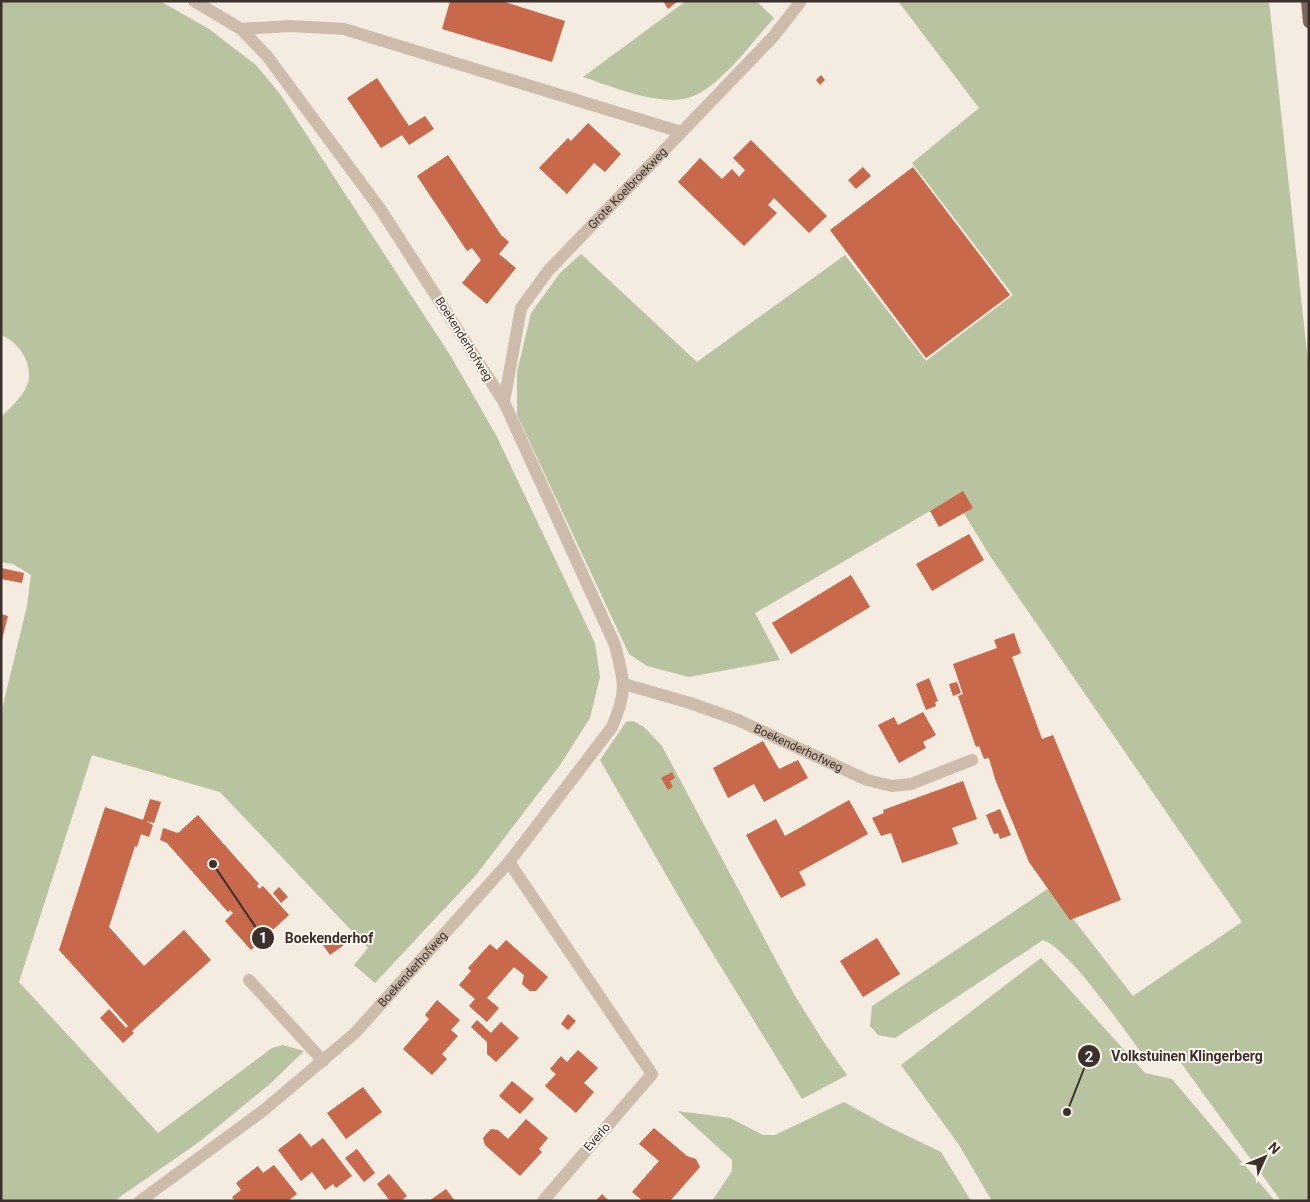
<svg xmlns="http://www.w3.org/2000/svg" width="1310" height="1202" viewBox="0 0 1310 1202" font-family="Roboto,sans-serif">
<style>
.green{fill:#b8c4a0}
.building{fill:#c8694b}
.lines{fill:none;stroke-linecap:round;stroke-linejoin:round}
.minor{stroke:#cdbbac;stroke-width:12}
.major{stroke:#7d675c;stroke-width:12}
.labels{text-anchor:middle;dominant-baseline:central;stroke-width:4;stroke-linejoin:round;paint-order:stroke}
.street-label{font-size:12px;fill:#3b302b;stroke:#fbf5ee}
.leader{fill:none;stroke:#3b302b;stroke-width:2}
.callout-dot{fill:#3b302b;stroke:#fbf5ee;stroke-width:2}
.mark-label{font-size:15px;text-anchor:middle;font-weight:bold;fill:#fff}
.callout-label{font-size:14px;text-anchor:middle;font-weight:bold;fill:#3b302b;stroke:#fbf5ee;stroke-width:4;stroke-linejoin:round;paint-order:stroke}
</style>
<rect width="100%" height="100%" fill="#f4ebe1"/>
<!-- green -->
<g class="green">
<path d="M1,1H160L209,29L256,65L280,94L450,355L496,435L595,643L600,677L590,718L560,765L476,875L375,983L354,965L368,948L220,792L92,755L19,982L158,1133L272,1048L283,1045L304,1051L271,1083L199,1142L114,1201H1V713L27,606L31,575L13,564L1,562V417C10,408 24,396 28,383C33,363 19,342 1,335Z"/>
<path d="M686,1H756L774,18C752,42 721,86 691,97C663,108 611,86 583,77Z"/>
<path d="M898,1H1269L1309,371V1201H1281L1176,1056L1157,1059L1141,1052C1121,1026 1069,949 1043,940L895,1038L878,1035L870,1026L872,1006L1049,888L1133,996L1242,922L990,556L954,497L755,613L780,660L689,677L647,666L629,654L517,415V372L531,313L560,273L581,254L697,362L845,255L926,361L1013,295L912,163L979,108Z"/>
<polygon points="633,721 644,727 662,746 795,996 825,1044 847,1075 802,1099 691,918 600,760 626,722"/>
<polygon points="1041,958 1145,1073 1172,1079 1275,1201 992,1201 959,1145 901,1065"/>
<polygon points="844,1102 887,1126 941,1152 971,1201 712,1201 732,1171 732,1160 678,1111 730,1118 763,1135 775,1135"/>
</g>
<!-- building -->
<g class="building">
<polygon points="450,1 502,1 565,21 552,62 442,29"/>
<polygon points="663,1 678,1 668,9"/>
<polygon points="821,75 825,80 820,85 816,80"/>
<polygon points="377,78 409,126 425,116 434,129 409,145 402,135 381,148 347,98"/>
<polygon points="588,123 621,154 605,172 594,163 567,194 539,168 568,138 571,141"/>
<polygon points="751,140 827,216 809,233 774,198 768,205 777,213 744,246 678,182 700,158 722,179 732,169 739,177 745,170 733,158"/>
<polygon points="448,155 501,235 509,242 499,254 516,268 487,304 462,283 481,260 472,248 467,251 417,176"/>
<polygon points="863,167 871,176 856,189 848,180"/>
<polygon points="913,167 1010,295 926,358 830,230"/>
<polygon points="963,491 973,508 939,527 930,511"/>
<polygon points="969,534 984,560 932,591 916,564"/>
<polygon points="1,568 24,573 22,583 1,579"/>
<polygon points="851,575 870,607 791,654 772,623"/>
<polygon points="1,614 8,616 2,640 1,640"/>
<polygon points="1014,633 1021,653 1012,657 1042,739 1053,735 1121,900 1070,920 1029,862 995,779 989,758 984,759 979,746 976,747 958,696 963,694 953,664 997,648 994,640"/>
<polygon points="929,678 938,701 935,702 936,706 926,710 916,684"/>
<polygon points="957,682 961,693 953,696 949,684"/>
<polygon points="923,712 936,735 923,742 926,748 899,763 878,725 894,717 898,725"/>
<polygon points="763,741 779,769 798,760 808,778 764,802 754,784 728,798 713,768"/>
<polygon points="672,772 675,778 670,781 673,787 668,790 661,778"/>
<polygon points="963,781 977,819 952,828 958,844 902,863 891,833 881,836 872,818 884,813 883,810"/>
<polygon points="150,799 161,802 154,823 146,821 153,825 149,837 141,834 137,847 135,846 109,927 144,966 184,930 211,960 132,1031 134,1033 123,1043 100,1018 109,1009 126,1028 128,1026 59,950 105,807 143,820"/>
<polygon points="849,800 868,834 799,872 806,885 781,898 746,835 776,819 785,836"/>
<polygon points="1000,809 1011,835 1000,839 998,833 994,834 986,815"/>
<polygon points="198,815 259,884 257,886 259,889 263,886 289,915 251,950 225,921 233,913 230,910 228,912 167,843 160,840 163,828 178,833"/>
<polygon points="279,887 288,897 281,903 273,893"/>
<polygon points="337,935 344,945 330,955 323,945"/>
<polygon points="877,938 900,974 863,997 840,961"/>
<polygon points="506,940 548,977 536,991 530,991 522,984 524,975 514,967 487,998 499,1008 487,1022 469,1006 475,999 459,985 471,971 468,968 490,944 497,950"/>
<polygon points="437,1000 460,1020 451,1030 458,1036 442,1054 447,1059 432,1075 403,1049 429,1019 425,1015"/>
<polygon points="568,1014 576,1021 568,1030 561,1024"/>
<polygon points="477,1020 491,1033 501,1022 519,1038 496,1062 487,1054 487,1042 471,1027"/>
<polygon points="578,1050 598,1068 584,1083 594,1092 576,1113 545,1086 556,1074 550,1069 561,1056 567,1062"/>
<polygon points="512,1081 534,1099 520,1114 499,1096"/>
<polygon points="363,1087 382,1112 346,1139 327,1113"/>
<polygon points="526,1119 548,1138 539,1149 542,1152 520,1176 485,1145 483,1138 491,1129 498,1130 508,1139"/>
<polygon points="654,1128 687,1156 696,1159 700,1167 670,1201 643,1201 632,1192 659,1161 639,1144"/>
<polygon points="300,1133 311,1147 323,1138 352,1176 336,1188 333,1184 325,1190 312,1172 301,1181 278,1150"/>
<polygon points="357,1149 375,1173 364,1182 345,1158"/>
<polygon points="274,1165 297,1194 288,1201 235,1201 232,1197 241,1190 236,1183 258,1166 263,1173"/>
<polygon points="389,1174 407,1196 401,1201 390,1201 377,1184"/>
<polygon points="446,1189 455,1201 429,1201"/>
<polygon points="602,1194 609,1201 596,1201"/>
</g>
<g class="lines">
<!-- minor -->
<g class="minor">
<polyline points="241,29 291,26 344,29 681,132"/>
<path id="s1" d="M504,402L521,308L548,271L773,37L801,1"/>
<path id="s2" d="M624,684L690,703L738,720L867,780L892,786L911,784L972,760"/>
<polyline points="509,862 652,1074 543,1201"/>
<polyline points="249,980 323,1061"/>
<path id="s3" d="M140,1201L264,1110L355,1033L509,862L612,727C628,690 624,682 615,645L504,402L381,210L267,56L241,29L194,1"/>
</g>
<!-- major -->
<polyline class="major" points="1307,1 1309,22"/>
</g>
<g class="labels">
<!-- street labels -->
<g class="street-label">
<text stroke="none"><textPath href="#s1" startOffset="256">Grote Koelbroekweg</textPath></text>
<text transform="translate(464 339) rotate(58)">Boekenderhofweg</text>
<text stroke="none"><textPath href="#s2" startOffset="186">Boekenderhofweg</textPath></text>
<text stroke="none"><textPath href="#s3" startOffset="359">Boekenderhofweg</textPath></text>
<text transform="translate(597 1137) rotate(-49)">Everlo</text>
</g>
</g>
<!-- callouts -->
<path class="leader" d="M213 864L263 938M1067 1112L1089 1056"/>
<g class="callout-dot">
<circle cx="213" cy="864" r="5"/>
<circle cx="1067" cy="1112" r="5"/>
<circle cx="263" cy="938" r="12"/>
<circle cx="1089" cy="1056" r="12"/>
</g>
<g class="mark-label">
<text x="263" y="943">1</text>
<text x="1089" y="1062">2</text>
</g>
<g class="callout-label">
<text x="329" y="943">Boekenderhof</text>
<text x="1187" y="1061">Volkstuinen Klingerberg</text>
</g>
<!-- border -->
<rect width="1310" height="1202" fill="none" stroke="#3b302b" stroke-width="5"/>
<!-- north arrow -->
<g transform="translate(1265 1157) rotate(46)" stroke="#fbf5ee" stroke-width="4" paint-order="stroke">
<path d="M0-4L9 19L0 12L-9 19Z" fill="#3b302b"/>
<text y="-8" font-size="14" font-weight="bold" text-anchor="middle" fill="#3b302b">N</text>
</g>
</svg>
